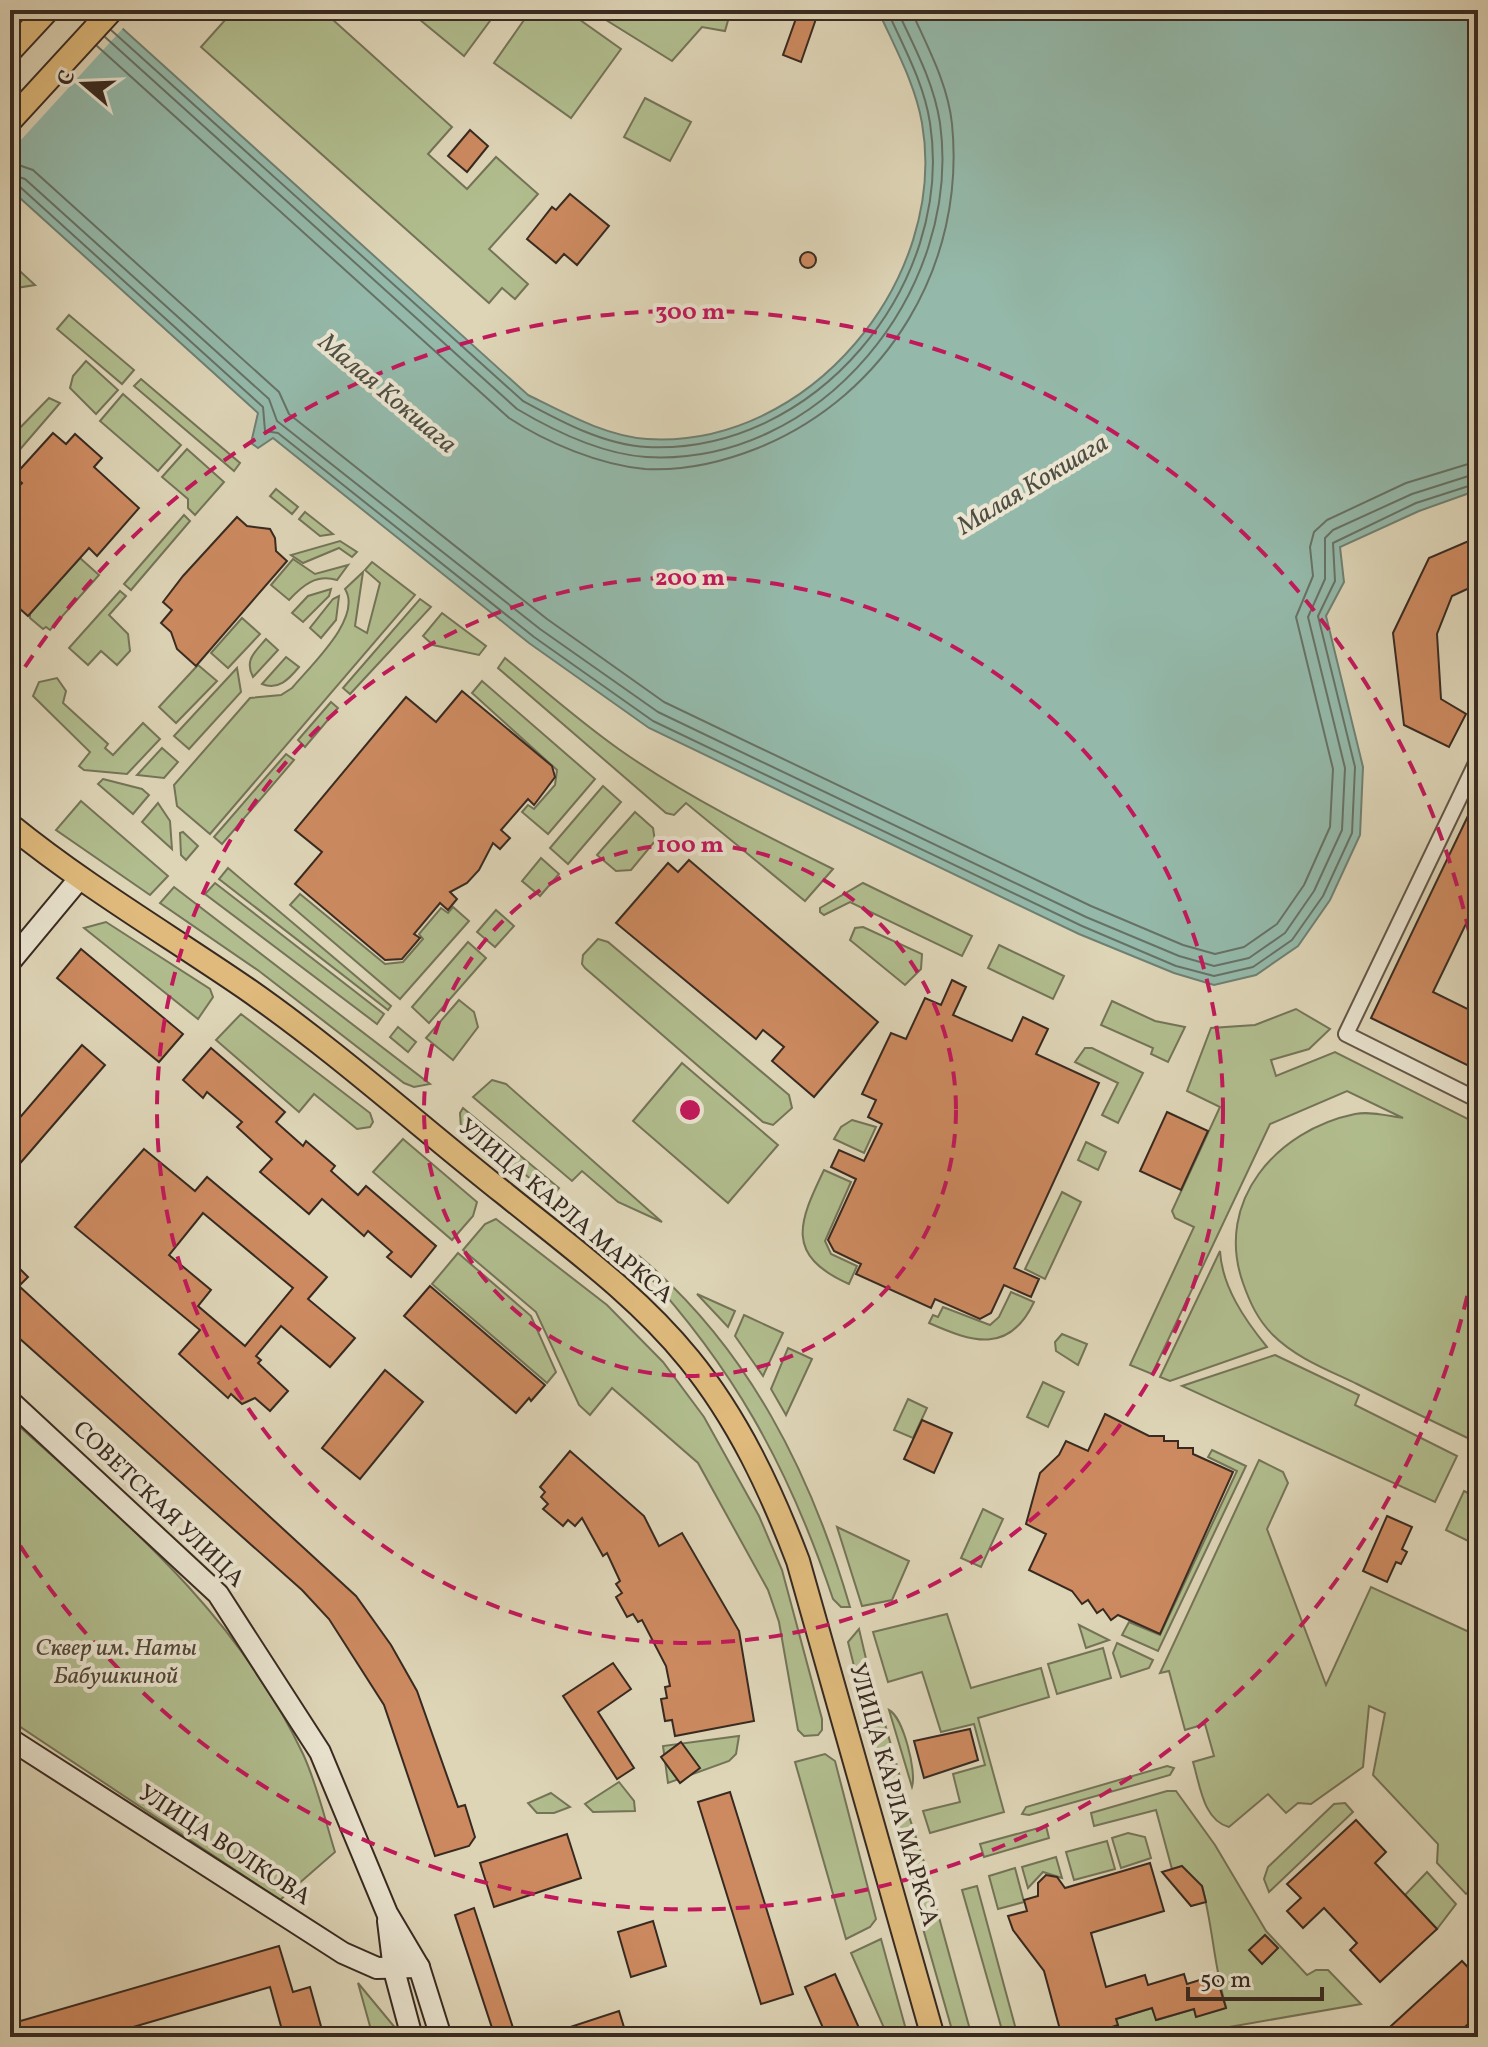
<svg xmlns="http://www.w3.org/2000/svg" width="1488" height="2047" viewBox="0 0 1488 2047" font-family="Vollkorn,serif">
<style>
.green{fill:#b1bd8e;stroke:#747458;stroke-width:2}
.water{fill:#94b9aa;stroke:#6f8073;stroke-width:2}
.pier{fill:#ded5b7}
.lines{fill:none;stroke-linecap:round;stroke-linejoin:round}
.shore{stroke:#667266;stroke-width:2}
.building{fill:#cd8a60;stroke:#382a21;stroke-width:2;fill-rule:evenodd}
.street-casing{stroke:#625546;stroke-width:18}
.secondary-casing{stroke:#382a21;stroke-width:24}
.primary-casing{stroke:#382a21;stroke-width:26}
.street{stroke:#eae4d0;stroke-width:14}
.secondary{stroke:#eae4d0;stroke-width:20}
.primary{stroke:#dfba7c;stroke-width:22}
.ring{fill:none;stroke:#c2185b;stroke-width:4;stroke-dasharray:14 10}
.labels{text-anchor:middle;dominant-baseline:central;stroke-width:8;stroke-linejoin:round;paint-order:stroke}
.street-label{font-size:24px;fill:#382a21;stroke:#eae4d0}
.park-label{font-size:24px;font-style:italic;fill:#504737;stroke:#eae4d0}
.water-label{font-size:26px;font-style:italic;fill:#4f4e43;stroke:#eae4d0}
.centre{fill:#c2185b;stroke:#eae4d0;stroke-width:4}
.ring-label{font-size:24px;text-anchor:middle;font-weight:bold;fill:#c2185b;stroke:#eae4d0;stroke-width:8;stroke-linejoin:round;paint-order:stroke}
</style>
<rect width="100%" height="100%" fill="#ded5b7"/>
<filter id="stains"><feTurbulence type="fractalNoise" baseFrequency=".0025" numOctaves="4"/><feColorMatrix values="0 0 0 0 .2 0 0 0 0 .09 0 0 0 0 .02 0 0 0 .5 -.17"/></filter>
<radialGradient id="worn" r=".72"><stop offset=".6" stop-color="#630" stop-opacity="0"/><stop offset="1" stop-color="#630" stop-opacity=".3"/></radialGradient>
<!-- green -->
<g class="green">
<polygon points="234,10 322,10 452,127 428,154 467,189 496,157 538,194 489,249 528,284 515,299 502,288 489,303 201,47"/>
<polygon points="408,10 498,10 464,56"/>
<polygon points="531,10 566,10 621,49 571,118 494,63"/>
<polygon points="590,10 731,10 725,31 702,27 672,61"/>
<polygon points="645,98 691,122 670,161 624,137"/>
<polygon points="10,262 35,285 10,289"/>
<polygon points="69,315 134,370 122,384 57,329"/>
<polygon points="86,361 118,390 96,414 70,388 73,376"/>
<polygon points="141,379 240,463 234,471 134,386"/>
<polygon points="123,394 181,445 158,471 100,421"/>
<polygon points="49,398 60,403 10,461 10,438"/>
<polygon points="187,449 224,482 195,515 188,508 188,499 162,477"/>
<polygon points="276,489 298,507 292,514 270,496"/>
<polygon points="305,512 333,534 320,536 299,519"/>
<polygon points="184,515 190,521 131,590 124,584"/>
<polygon points="340,541 357,552 352,557 339,548 303,563 291,555"/>
<polygon points="80,558 99,575 50,630 46,627 43,629 30,618 30,613"/>
<path d="M293,559L315,574L348,565L337,580C316,574 303,585 289,600L271,585Z"/>
<path d="M372,562L415,595L210,834L177,806L174,785L250,698L281,695L292,688C310,666 363,618 345,589L363,572L355,626L367,633L380,583L365,570Z"/>
<polygon points="331,589 329,596 303,622 292,613 308,596"/>
<polygon points="120,591 126,596 109,615 128,634 130,651 117,665 101,651 88,665 69,648"/>
<polygon points="339,596 336,620 321,638 310,628 333,599"/>
<polygon points="420,599 431,607 350,694 343,688"/>
<polygon points="442,613 486,646 479,655 433,645 423,636"/>
<polygon points="242,618 260,634 228,668 211,653"/>
<path d="M266,639L278,650L253,677C244,660 255,652 266,639Z"/>
<path d="M286,657L299,667C289,679 278,691 262,684Z"/>
<path d="M505,658C543,689 580,722 620,750C687,797 760,833 833,869L805,901L686,803L674,815L666,813L498,668Z"/>
<polygon points="198,665 217,681 176,723 159,707"/>
<polygon points="237,668 241,692 189,749 174,736"/>
<polygon points="57,678 66,691 63,703 108,744 105,748 113,755 143,723 160,739 127,774 84,770 79,766 90,752 33,696 39,682"/>
<polygon points="482,681 595,779 548,834 522,812 528,805 534,809 555,785 557,770 472,693"/>
<polygon points="331,702 338,708 305,747 298,740"/>
<polygon points="162,748 178,762 164,778 137,775"/>
<polygon points="286,754 294,760 222,844 214,837"/>
<polygon points="103,779 142,789 149,795 133,814 98,784"/>
<polygon points="603,786 621,802 568,864 550,848"/>
<polygon points="81,801 168,876 150,895 56,830"/>
<polygon points="158,803 170,821 172,849 142,822"/>
<polygon points="635,812 653,828 655,841 631,870 616,871 597,855"/>
<polygon points="183,832 198,846 186,860 181,855 180,833"/>
<polygon points="541,858 559,874 540,896 522,881"/>
<polygon points="228,868 391,1006 388,1010 219,879"/>
<polygon points="215,883 384,1014 377,1024 205,894"/>
<polygon points="863,883 972,936 962,956 850,902 824,915 820,912 820,908"/>
<polygon points="174,887 430,1084 414,1087 404,1083 259,971 160,903"/>
<polygon points="300,894 385,964 403,962 423,939 419,934 441,908 448,913 453,907 469,921 400,999 290,905"/>
<polygon points="496,910 514,926 495,947 477,932"/>
<polygon points="106,922 210,989 213,997 198,1019 84,928"/>
<polygon points="863,927 922,954 921,969 905,985 850,940 855,928"/>
<polygon points="598,939 608,942 789,1095 792,1108 773,1125 763,1122 585,968 582,964 583,955"/>
<polygon points="468,942 486,958 429,1023 412,1007"/>
<polygon points="999,945 1064,976 1053,999 988,968"/>
<polygon points="459,1000 474,1012 478,1027 453,1060 426,1038"/>
<polygon points="1112,1001 1155,1021 1185,1027 1168,1062 1151,1054 1153,1048 1101,1025"/>
<path d="M1296,1009L1330,1029L1309,1049L1271,1060L1276,1076L1335,1052L1478,1124V1443C1438,1424 1397,1404 1357,1384C1328,1370 1296,1358 1273,1335C1258,1320 1250,1303 1243,1283C1214,1201 1277,1130 1355,1114C1371,1111 1388,1116 1403,1118L1347,1091L1270,1124L1152,1374L1130,1365L1194,1227L1175,1218L1172,1211L1220,1107L1187,1091L1211,1028L1255,1025Z"/>
<polygon points="241,1014 370,1113 373,1122 370,1127 357,1129 314,1094 299,1112 216,1040"/>
<polygon points="398,1027 416,1042 408,1052 390,1037"/>
<polygon points="1085,1048 1092,1048 1143,1073 1118,1123 1102,1115 1118,1083 1075,1062"/>
<polygon points="682,1063 778,1145 728,1203 633,1121"/>
<polygon points="492,1080 506,1084 662,1222 618,1202 582,1171 572,1181 473,1097"/>
<polygon points="463,1108 559,1188 553,1195 461,1128 460,1113"/>
<polygon points="852,1120 876,1127 864,1153 834,1139 841,1127"/>
<polygon points="403,1139 477,1202 473,1216 452,1240 373,1172"/>
<polygon points="1086,1142 1106,1152 1098,1170 1078,1160"/>
<path d="M824,1170L851,1182L825,1241L831,1254L857,1266L849,1284C784,1255 799,1222 824,1170Z"/>
<polygon points="1062,1192 1081,1202 1045,1279 1025,1269"/>
<polygon points="496,1219 607,1305 663,1362 704,1417 759,1516 782,1570 822,1719 822,1730 818,1735 804,1736 798,1730 779,1622 768,1590 698,1463 612,1388 590,1415 579,1405 536,1312 463,1250 485,1224"/>
<path d="M1220,1251C1222,1287 1245,1320 1267,1347L1170,1381L1160,1377Z"/>
<polygon points="458,1253 531,1316 556,1372 547,1383 432,1284"/>
<path d="M639,1256C748,1347 811,1473 850,1607H841L833,1599C788,1465 732,1364 635,1261Z"/>
<path d="M1011,1292L1034,1302C1009,1355 972,1342 929,1323L933,1315L938,1317L943,1307L990,1325L999,1317Z"/>
<polygon points="697,1294 735,1311 728,1327"/>
<polygon points="744,1315 783,1333 763,1376 735,1336"/>
<polygon points="1062,1334 1087,1344 1078,1365 1056,1351 1055,1342"/>
<polygon points="788,1348 812,1359 786,1415 771,1389"/>
<polygon points="1275,1355 1359,1395 1355,1405 1457,1456 1435,1502 1182,1386"/>
<polygon points="1043,1382 1064,1392 1048,1427 1027,1417"/>
<polygon points="908,1399 927,1408 913,1438 894,1430"/>
<path d="M10,1418C123,1520 236,1612 303,1754C317,1784 325,1820 335,1852L280,1900L10,1720Z"/>
<polygon points="1212,1450 1246,1466 1158,1651 1122,1635 1129,1622 1160,1635 1237,1471 1208,1457"/>
<path d="M1259,1460L1283,1472L1288,1483L1267,1529L1326,1685L1371,1587L1478,1636V1884L1466,1894L1437,1863L1438,1844L1373,1775L1385,1713L1369,1706L1363,1767L1311,1804L1298,1803L1286,1813L1268,1794L1229,1827C1203,1820 1200,1785 1193,1762L1214,1756L1205,1724L1185,1730L1169,1671L1160,1673Z"/>
<polygon points="1464,1491 1478,1498 1478,1546 1446,1530"/>
<polygon points="983,1509 1003,1519 981,1567 961,1558"/>
<polygon points="837,1527 909,1561 892,1600 862,1606"/>
<polygon points="947,1614 971,1688 1041,1668 1049,1697 978,1718 1004,1812 930,1833 923,1811 960,1802 953,1774 985,1765 974,1724 941,1732 922,1672 888,1682 873,1632"/>
<polygon points="1079,1625 1109,1640 1086,1648"/>
<polygon points="859,1629 871,1680 856,1674 848,1642"/>
<polygon points="1117,1643 1153,1660 1149,1668 1121,1677 1113,1653"/>
<polygon points="1103,1648 1111,1678 1057,1694 1048,1664"/>
<polygon points="881,1710 904,1791 889,1790 885,1784 868,1722 873,1713"/>
<path d="M889,1710C903,1717 917,1772 912,1787Z"/>
<polygon points="739,1736 736,1754 729,1761 668,1783 663,1746"/>
<polygon points="825,1754 835,1761 876,1919 870,1927 846,1939 795,1762"/>
<polygon points="1167,1766 1174,1768 1170,1775 1029,1815 1022,1814 1026,1807"/>
<polygon points="619,1782 634,1801 635,1811 593,1812 585,1804"/>
<path d="M1167,1791H1176L1215,1845L1266,1931L1307,1975L1316,1970H1328L1361,2004L1172,2037H1121L1116,2019L1152,2008L1157,2020L1194,2009L1196,2016L1226,2007C1214,1967 1213,1927 1202,1886L1172,1869L1156,1810L1094,1826L1091,1813Z"/>
<polygon points="551,1793 570,1807 554,1813 537,1813 528,1803"/>
<polygon points="1345,1803 1353,1812 1269,1892 1264,1879 1268,1867 1334,1804"/>
<path d="M908,1812V1813L926,1868C902,1869 887,1824 908,1812Z"/>
<polygon points="1046,1826 1049,1838 984,1857 980,1844"/>
<polygon points="1128,1833 1145,1837 1151,1858 1121,1868 1112,1838"/>
<polygon points="1107,1841 1115,1869 1074,1880 1066,1852"/>
<polygon points="1056,1857 1062,1878 1043,1872 1028,1888 1022,1867"/>
<polygon points="1015,1868 1024,1902 998,1909 989,1876"/>
<polygon points="1427,1872 1456,1904 1437,1929 1405,1895"/>
<polygon points="977,1886 1018,2037 1004,2037 962,1890"/>
<polygon points="932,1892 972,2037 954,2037 920,1918 920,1903"/>
<polygon points="881,1939 908,2037 888,2037 851,1953"/>
<polygon points="358,1983 397,2030 399,2037 373,2037"/>
</g>
<!-- water -->
<path class="water" d="M10,10H102L528,395C565,413 605,436 647,439C809,449 949,279 922,123C915,83 894,46 878,10H1478V490L1419,511L1340,547L1344,582L1326,616L1363,767L1360,835L1330,900L1298,946L1256,975L1214,985L1174,973L1079,934L649,728L529,643L273,438L258,448L251,443L258,413L10,189Z"/>
<!-- pier -->
<polygon class="pier" points="19,10 108,10 125,26 10,152 10,20"/>
<g class="lines">
<!-- shore -->
<g class="shore">
<path d="M111,30L523,401C560,421 604,445 647,447C815,455 955,285 930,123C924,83 903,46 887,10"/>
<path d="M105,37L517,409C554,431 602,454 646,457C821,467 963,290 940,123C934,83 914,46 897,10"/>
<path d="M97,46L509,418C547,443 600,465 645,469C682,471 723,462 758,448C888,395 966,264 952,124C948,84 927,46 911,10"/>
<polyline points="10,162 33,170 279,392 289,414 547,619 664,702 1091,906 1183,945 1215,954 1244,947 1277,924 1304,885 1330,827 1333,769 1296,617 1313,576 1310,547 1314,532 1327,520 1406,483 1478,461"/>
<polyline points="10,174 25,179 269,399 277,421 540,629 658,712 1086,917 1179,956 1214,966 1249,958 1285,933 1314,891 1342,830 1345,768 1308,617 1325,579 1325,538 1333,530 1412,494 1478,473"/>
<polyline points="10,184 19,186 263,407 265,431 278,433 534,637 653,721 1082,926 1176,966 1214,976 1253,967 1292,940 1323,896 1352,833 1355,767 1318,616 1335,581 1333,543 1416,503 1478,483"/>
</g>
</g>
<!-- building -->
<g class="building">
<polygon points="799,10 817,16 801,62 783,55"/>
<polygon points="470,130 488,146 467,172 448,156"/>
<polygon points="570,194 609,226 577,265 564,254 556,263 527,239 552,207 556,210"/>
<circle cx="808" cy="260" r="8"/>
<polygon points="53,433 66,444 75,434 102,458 94,467 139,508 97,556 89,548 28,616 10,600 10,496 22,483 14,476"/>
<polygon points="237,517 247,526 270,529 275,538 276,551 287,561 196,666 177,649 171,632 161,623 172,610 163,602 183,576"/>
<polygon points="1478,537 1478,584 1452,596 1437,634 1441,699 1466,714 1449,747 1404,725 1393,633 1429,558"/>
<polygon points="462,691 552,766 555,777 534,805 528,799 501,830 510,838 500,849 493,843 479,870 467,883 450,892 457,899 448,910 440,903 414,934 420,938 402,959 385,960 295,884 322,852 295,830 406,697 436,722"/>
<polygon points="1478,795 1478,899 1433,992 1478,1014 1478,1052 1471,1067 1371,1018"/>
<polygon points="689,860 878,1022 814,1097 772,1061 784,1047 763,1030 756,1039 616,923 668,863 678,872"/>
<polygon points="81,949 183,1034 159,1062 57,978"/>
<polygon points="952,980 966,987 953,1015 1012,1041 1023,1017 1048,1029 1036,1054 1099,1083 1014,1268 1039,1279 1031,1297 1004,1285 991,1313 980,1319 935,1299 931,1308 856,1274 861,1264 834,1251 828,1240 856,1179 831,1167 839,1150 864,1161 882,1124 868,1117 876,1100 862,1094 891,1033 906,1039 925,998 941,1005"/>
<polygon points="82,1045 105,1065 10,1175 10,1129"/>
<polygon points="211,1048 285,1112 276,1122 303,1146 306,1141 335,1166 331,1171 358,1195 366,1186 436,1246 411,1277 387,1257 392,1252 368,1231 364,1236 322,1199 309,1214 260,1172 272,1159 237,1127 242,1122 207,1092 203,1098 183,1080"/>
<polygon points="1167,1112 1208,1131 1181,1190 1140,1171"/>
<path d="M144,1149L195,1191L207,1177L327,1277L308,1299L355,1338L330,1367L281,1326L256,1356L261,1360L258,1363L288,1391L270,1411L255,1398L242,1404L231,1394L228,1398L179,1354L200,1330L75,1227ZM203,1213L293,1288L245,1346L198,1306L211,1290L169,1255Z"/>
<polygon points="10,1259 28,1277 19,1286 356,1596 391,1645 417,1691 458,1807 465,1805 475,1837 469,1846 435,1856 384,1705 329,1619 302,1590 10,1330"/>
<polygon points="430,1286 545,1385 531,1401 529,1398 516,1413 404,1316"/>
<polygon points="385,1370 423,1402 360,1479 322,1448"/>
<polygon points="1105,1414 1149,1436 1164,1436 1164,1441 1178,1441 1178,1448 1193,1448 1193,1454 1233,1472 1160,1634 1118,1615 1111,1620 1103,1609 1097,1613 1088,1600 1082,1604 1072,1591 1029,1570 1046,1534 1026,1524 1040,1473 1059,1455 1066,1441 1088,1451"/>
<polygon points="922,1420 952,1433 934,1473 904,1459"/>
<polygon points="570,1451 644,1516 659,1546 682,1533 739,1631 754,1721 675,1736 672,1720 665,1721 661,1699 667,1698 665,1687 670,1686 666,1666 642,1620 638,1622 633,1614 627,1617 616,1597 622,1593 616,1584 620,1581 607,1553 603,1556 582,1518 575,1526 568,1520 563,1526 543,1509 548,1504 541,1497 545,1492 540,1487"/>
<polygon points="1387,1516 1412,1527 1402,1549 1407,1552 1401,1564 1396,1562 1387,1582 1363,1571"/>
<polygon points="613,1663 631,1689 598,1712 634,1768 617,1779 563,1696"/>
<polygon points="970,1729 978,1760 924,1778 914,1741"/>
<polygon points="681,1742 700,1768 680,1783 661,1757"/>
<polygon points="730,1792 793,1994 761,2004 698,1802"/>
<polygon points="1356,1820 1386,1852 1375,1863 1437,1929 1380,1982 1350,1950 1357,1943 1324,1908 1303,1928 1287,1911 1301,1898 1287,1884"/>
<polygon points="567,1834 581,1878 494,1907 480,1863"/>
<polygon points="1150,1863 1164,1911 1091,1933 1106,1987 1145,1975 1148,1985 1184,1974 1187,1984 1216,1975 1226,2008 1196,2017 1194,2009 1156,2020 1152,2008 1116,2019 1118,2025 1100,2031 1096,2037 1062,2037 1044,1971 1013,1930 1008,1916 1027,1911 1024,1900 1038,1896 1038,1883 1046,1875 1057,1877 1065,1888"/>
<polygon points="1182,1866 1202,1886 1206,1902 1191,1906 1162,1872"/>
<polygon points="474,1908 499,1985 516,2037 495,2037 455,1915"/>
<polygon points="653,1921 666,1966 631,1977 618,1932"/>
<polygon points="1265,1935 1278,1948 1262,1964 1249,1950"/>
<polygon points="279,1946 293,1992 310,1987 324,2037 284,2037 270,1987 99,2037 10,2037 10,2024"/>
<polygon points="1462,1961 1478,1978 1478,2015 1454,2037 1379,2037"/>
<polygon points="835,1974 863,2037 827,2037 805,1987"/>
<polygon points="619,2011 627,2037 549,2037 549,2034"/>
</g>
<g class="lines">
<defs>
<polyline id="street" points="1478,759 1346,1034 1478,1100"/>
<g id="secondary">
<polyline points="10,962 79,879"/>
<polyline points="10,1401 218,1594 320,1752 387,1913 419,1967 441,2037"/>
<polyline points="10,1739 343,1953 377,1968 419,1967"/>
<polyline points="388,1921 394,1970 412,2037"/>
</g>
<g id="primary">
<polyline points="10,51 48,10"/>
<polyline points="10,121 112,10"/>
<path d="M10,825C84,885 165,933 244,987C335,1050 418,1125 505,1194C569,1246 637,1295 689,1359C738,1419 771,1490 798,1561L933,2037"/>
</g>
</defs>
<!-- street casing -->
<use href="#street" class="street-casing"/>
<!-- secondary casing -->
<use href="#secondary" class="secondary-casing"/>
<!-- primary casing -->
<use href="#primary" class="primary-casing"/>
<!-- street -->
<use href="#street" class="street"/>
<!-- secondary -->
<use href="#secondary" class="secondary"/>
<!-- primary -->
<use href="#primary" class="primary"/>
</g>
<!-- distance rings -->
<g class="ring">
<circle cx="690" cy="1110" r="266"/>
<circle cx="690" cy="1110" r="533"/>
<path d="M1477 1249A799 799 0 0 1 12 1533M12 687A799 799 0 0 1 1477 971"/>
</g>
<g class="labels">
<!-- street labels -->
<g class="street-label">
<text transform="translate(565 1212) rotate(40)">УЛИЦА КАРЛА МАРКСА</text>
<text transform="translate(158 1505) rotate(44)">СОВЕТСКАЯ УЛИЦА</text>
<text transform="translate(893 1795) rotate(74)">УЛИЦА КАРЛА МАРКСА</text>
<text transform="translate(224 1846) rotate(33)">УЛИЦА ВОЛКОВА</text>
</g>
<!-- park labels -->
<g class="park-label">
<text x="116" y="1649">Сквер им. Наты<tspan x="116" dy="28">Бабушкиной</tspan></text>
</g>
<!-- water labels -->
<g class="water-label">
<text transform="translate(387 394) rotate(40)">Малая Кокшага</text>
<text transform="translate(1033 485) rotate(-31)">Малая Кокшага</text>
</g>
</g>
<circle cx="690" cy="1110" r="12" class="centre"/>
<g class="ring-label">
<text x="690" y="319">300 m</text>
<text x="690" y="585">200 m</text>
<text x="690" y="852">100 m</text>
</g>
<!-- margin -->
<rect width="1488" height="2047" fill="none" stroke="#ded5b7" stroke-width="40"/>
<rect x="12" y="12" width="1464" height="2023" fill="none" stroke="#382a21" stroke-width="4"/>
<rect x="20" y="20" width="1448" height="2007" fill="none" stroke="#382a21" stroke-width="2"/>
<!-- north arrow -->
<g transform="translate(84 84) rotate(289)" stroke="#eae4d0" stroke-width="6" paint-order="stroke">
<path d="M0-6L14 30L0 20L-14 30Z" fill="#382a21"/>
<text y="-12" font-size="22" font-weight="bold" text-anchor="middle" fill="#382a21">С</text>
</g>
<!-- scale -->
<path d="M1188 1987v12h134v-12" fill="none" stroke="#382a21" stroke-width="4"/>
<text x="1200" y="1987" font-size="24" fill="#382a21" stroke="#eae4d0" stroke-width="6" paint-order="stroke">50 m</text>
<rect width="100%" height="100%" filter="url(#stains)"/>
<rect width="100%" height="100%" fill="url(#worn)"/>
</svg>
